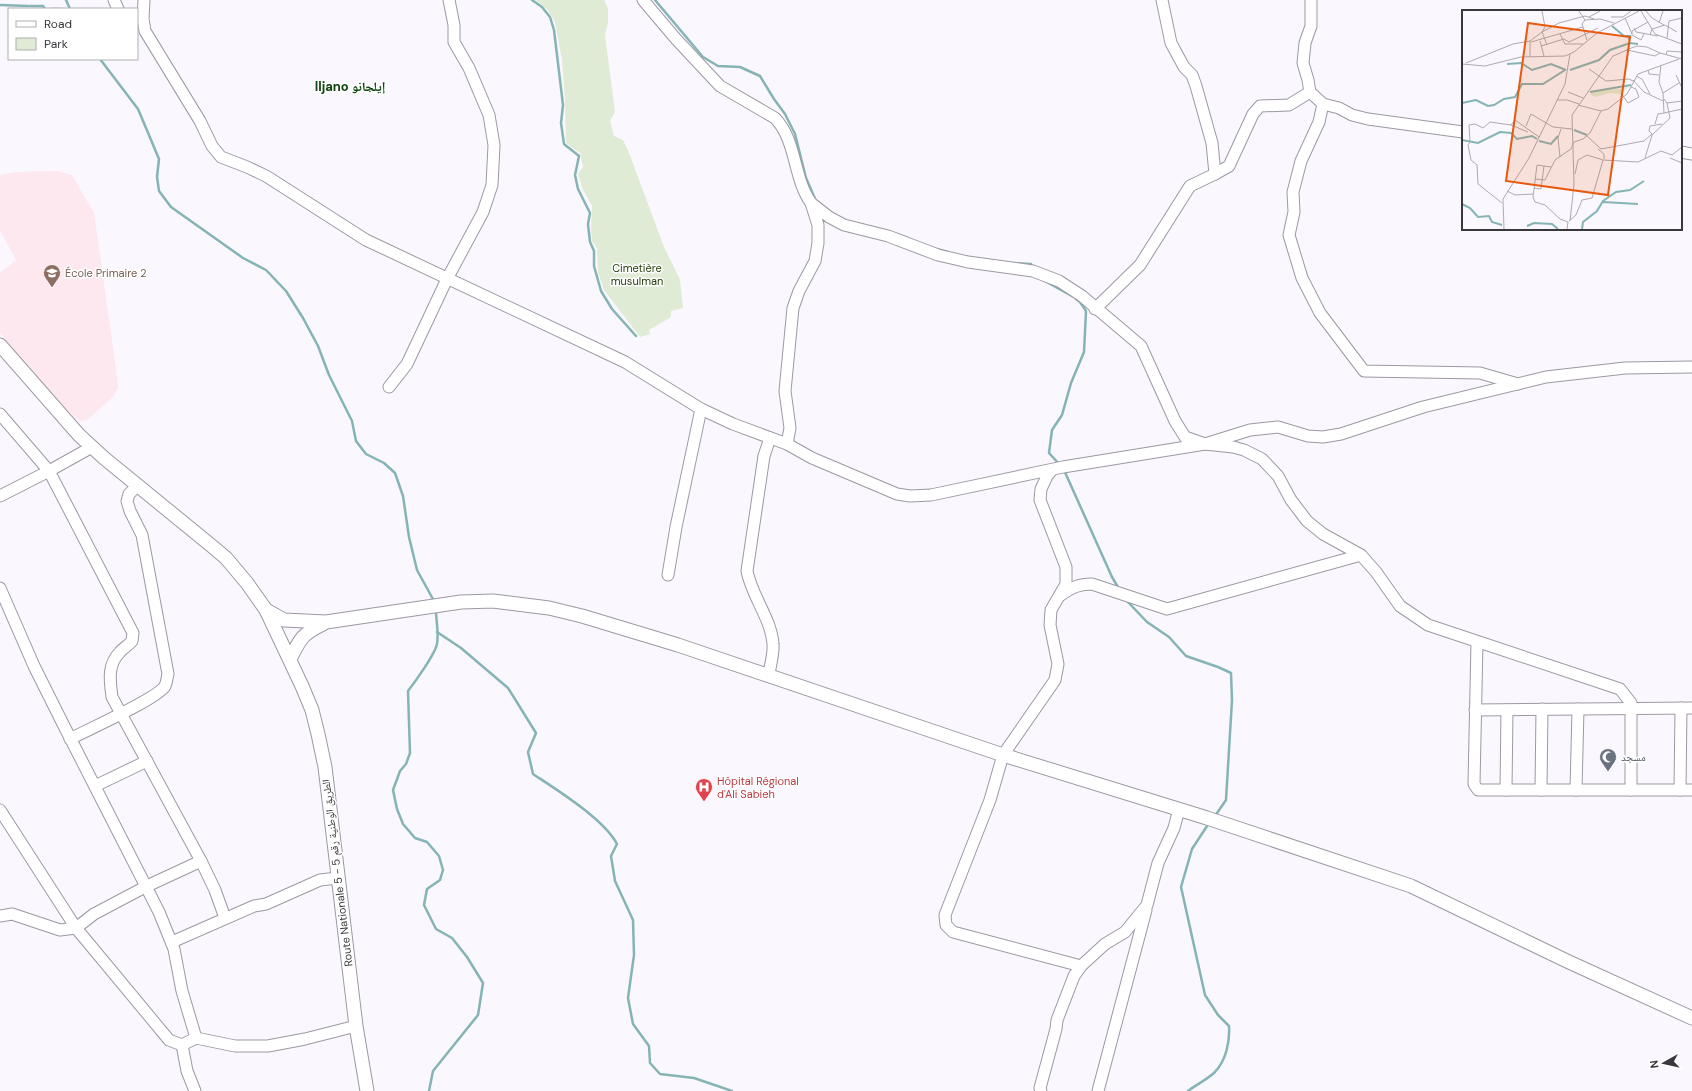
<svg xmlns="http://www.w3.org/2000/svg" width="1692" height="1091" viewBox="0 0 1692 1091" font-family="'DM Sans','Noto Naskh Arabic',sans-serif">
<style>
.education{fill:#fde8ef}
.green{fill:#dfebd5}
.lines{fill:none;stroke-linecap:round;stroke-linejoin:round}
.stream{stroke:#85b4b5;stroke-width:2.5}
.minor-casing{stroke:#9d98a3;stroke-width:13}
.major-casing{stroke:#9d98a3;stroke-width:15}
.minor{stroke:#fff;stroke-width:11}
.major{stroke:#fff;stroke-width:13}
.labels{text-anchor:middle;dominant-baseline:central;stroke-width:3;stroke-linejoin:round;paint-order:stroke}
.park-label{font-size:11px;fill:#283f0c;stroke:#fff}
.education-label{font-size:11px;fill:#785e54;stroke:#fff;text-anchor:start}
.worship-label{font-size:11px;fill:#5b616d;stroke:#fff;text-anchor:start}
.health-label{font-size:11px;fill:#be3a42;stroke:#fff;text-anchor:start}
.street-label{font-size:11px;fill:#39373c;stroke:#fff}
.quarter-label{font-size:13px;font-weight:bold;fill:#0e4510;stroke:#fff}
.inset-river{fill:none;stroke:#85b4b5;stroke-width:2}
.inset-road{fill:none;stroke:#adaab0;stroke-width:1}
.view{fill:#e8590c;fill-opacity:0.15;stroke:#e8590c;stroke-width:2}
.inset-edge{fill:none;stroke:#39373c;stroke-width:2}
</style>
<rect width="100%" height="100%" fill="#faf7fe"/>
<!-- education -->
<polygon class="education" points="58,171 72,175 94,213 116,369 118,388 112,398 87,420 79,421 46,389 0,333 0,273 16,260 0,230 0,175 16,172"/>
<!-- green -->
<polygon class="green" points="536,0 604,0 608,9 608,22 605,35 615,112 610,121 614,136 623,140 629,153 664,247 680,280 683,308 671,311 671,317 649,330 650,334 640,337 604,290 598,272 597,248 592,241 591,229 592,206 583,190 578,174 583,167 580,153 566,143 565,100 562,60 555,22 548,10"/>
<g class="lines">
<!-- stream -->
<g class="stream">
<polyline points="66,0 70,9"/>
<polyline points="532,0 542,7 550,17 554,30 563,105 561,123 564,144 579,156 575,175 578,189 590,213 588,224 590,242 594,251 594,266 601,291 612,309 636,336"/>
<polyline points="655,0 703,57 718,66 740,67 760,76 774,99 785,114 795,134 806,178 816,201"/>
<polyline points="0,5 28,6"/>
<polyline points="30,6 43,6 45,9"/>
<polyline points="53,9 61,9"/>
<polyline points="100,59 138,109 159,159 157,177 159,191 171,207 243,258 266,270 286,291 303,318 318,346 329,375 352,421 356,441 366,454 384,463 395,473 403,496 409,537 417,570 434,601"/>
<polyline points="894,233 908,238"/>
<polyline points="937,249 948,252"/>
<polyline points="1011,263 1031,264 1032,267"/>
<polyline points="1041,279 1072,296"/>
<polyline points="1060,465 1049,453 1052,430 1062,415 1071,383 1084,352 1086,311 1080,302 1076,299"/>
<polyline points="1064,470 1112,577 1119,589"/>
<polyline points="1126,600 1147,622 1169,637 1186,656 1218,667 1231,673 1232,700 1226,800 1215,816"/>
<path d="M437,632L461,648L508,688L536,733L528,752L533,774C557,790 604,819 617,844L611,856L615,881L633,920L634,955L628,998L633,1024L649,1046L650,1063L660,1074L694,1078L732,1091"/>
<path d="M429,1091L433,1071L478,1015L483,983L467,957L452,938L436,929L424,905L427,889L440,880L443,870L439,856L427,842L415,838L403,824L397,809L393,790L400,771L406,764L410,753L408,691C415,682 435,654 437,644C439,632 436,621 436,610"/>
<path d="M1188,1091C1196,1085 1206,1080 1214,1073C1226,1061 1230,1042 1229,1026L1218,1015L1205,995L1181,887L1192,849L1209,823"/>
</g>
<defs>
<g id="minor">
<polyline points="114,0 118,9"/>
<polyline points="144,0 143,19 145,31 200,121 212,146 221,157 247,167 266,176 366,240 625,362 701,409 733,424 787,444 812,458 897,494 910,496 931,495 1063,467 1205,444 1250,430 1278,427 1308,436 1323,437 1341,434 1423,407 1546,377 1625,368 1692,367"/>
<path d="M643,0L676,39L720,86L775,118C797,141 793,178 811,203"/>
<polyline points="1311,0 1311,26 1305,43 1303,63 1308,80 1310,92 1323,104 1319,122 1301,161 1293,192 1294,212 1289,235 1302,278 1320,313 1364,371 1480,373 1518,384"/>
<polyline points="1323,104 1339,108 1352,115 1368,119 1463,132"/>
<polyline points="1681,152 1692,154"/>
<polyline points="1215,174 1229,166 1253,114 1260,106 1289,105 1310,92"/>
<polyline points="1095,309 1140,265 1190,186 1215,174 1212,143 1196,86 1192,75 1184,67 1171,43 1162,0"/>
<polyline points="389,387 407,364 447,279 483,212 492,185 494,145 489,115 469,68 454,42 454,25 449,0"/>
<path d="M0,414L49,471L133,633L132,641C128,646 123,648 120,652C107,665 110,681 112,697L201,861L215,890L225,918"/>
<polyline points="787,444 790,428 785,391 793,308 799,291 815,261 818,243 818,225 811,203 829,217 844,225 888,236 938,255 968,262 1033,271 1059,281 1082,296 1141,346 1175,421 1185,437 1205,444 1233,447 1244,450 1262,459 1278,476 1291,500 1307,521 1323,534 1361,555 1376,572 1400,606 1428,625 1620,689 1631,703 1631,790"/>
<polyline points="1052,470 1047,476 1041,489 1040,500 1066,567 1066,584 1051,610 1050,625 1058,664 1055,680 1003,755 990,800 945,915 946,925 953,932 1081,966"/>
<polyline points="0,496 49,471 92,447"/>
<polyline points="668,575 676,527 701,409"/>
<polyline points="0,588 34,666 63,724 159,912 174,949 182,991 196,1038"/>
<path d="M1061,595C1072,587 1080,584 1092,584L1167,609L1361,555"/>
<polyline points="1477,642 1474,784 1478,790 1692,790"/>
<path d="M769,675C770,665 774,654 773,644C771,618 752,597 747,571L764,456L770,438"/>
<polyline points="1475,710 1692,708"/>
<path d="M70,739C87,730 157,699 165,686C167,682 167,677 168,674L142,535L130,511L127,501L129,494L138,485"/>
<polyline points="95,786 147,761"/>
<polyline points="1506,790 1507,710"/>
<polyline points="1541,790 1542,709"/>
<polyline points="1576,790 1578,709"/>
<polyline points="1680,790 1681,708"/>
<polyline points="0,810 76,928 169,1040 182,1045 196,1038 235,1046 268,1046 305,1039 356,1026"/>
<polyline points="0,916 12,914 60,930 76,928 94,914 147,886 201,861"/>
<polyline points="172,942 254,906 266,904 320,880 338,878"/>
<polyline points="182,1045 187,1071 195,1091"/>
<polyline points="1041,1091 1040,1088 1056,1029 1057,1020 1074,976 1081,966 1105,944 1125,932 1147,905 1158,863 1174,828 1179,809"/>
<polyline points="1098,1091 1146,910"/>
</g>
<g id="major">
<polyline points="0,345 79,435 104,458 213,547 226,558 247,583 266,610 302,686 312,710 318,734 325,767 356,1026 367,1091"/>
<polyline points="266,610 284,620 326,622 461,602 493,601 549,608 582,616 678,645 1003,755 1207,818 1411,886 1569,962 1692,1018"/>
<path d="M290,659C300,639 302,634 323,624"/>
</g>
</defs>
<!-- minor casing -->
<use href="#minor" class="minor-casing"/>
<!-- major casing -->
<use href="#major" class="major-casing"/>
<!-- minor -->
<use href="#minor" class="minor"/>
<!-- major -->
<use href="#major" class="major"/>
</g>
<!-- icons -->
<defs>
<symbol id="school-pin" viewBox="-11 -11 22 30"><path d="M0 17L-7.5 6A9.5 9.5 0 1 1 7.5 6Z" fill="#8d6e63" stroke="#fff"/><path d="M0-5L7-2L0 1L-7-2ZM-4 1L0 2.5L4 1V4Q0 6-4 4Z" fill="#fff"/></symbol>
<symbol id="mosque-pin" viewBox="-11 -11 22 30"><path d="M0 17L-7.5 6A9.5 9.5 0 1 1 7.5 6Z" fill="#6b7280" stroke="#fff"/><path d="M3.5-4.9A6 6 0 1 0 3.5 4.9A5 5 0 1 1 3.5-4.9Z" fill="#fff"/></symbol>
<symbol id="hospital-pin" viewBox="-11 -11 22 30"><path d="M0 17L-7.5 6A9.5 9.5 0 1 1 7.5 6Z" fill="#e0444e" stroke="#fff"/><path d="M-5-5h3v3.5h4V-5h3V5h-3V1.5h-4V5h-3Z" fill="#fff"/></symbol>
</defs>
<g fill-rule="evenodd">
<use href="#school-pin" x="42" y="263" width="20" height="27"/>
<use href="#mosque-pin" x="1598" y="747" width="20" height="27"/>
<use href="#hospital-pin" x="694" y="777" width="20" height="27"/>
</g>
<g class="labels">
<!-- park labels -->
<g class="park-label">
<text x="637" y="268">Cimetière<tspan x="637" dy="13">musulman</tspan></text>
</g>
<!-- education labels -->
<g class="education-label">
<text x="65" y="273">École Primaire 2</text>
</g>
<!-- worship labels -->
<g class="worship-label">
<text x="1621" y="757">مسجد</text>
</g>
<!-- health labels -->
<g class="health-label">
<text x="717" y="781">Hôpital Régional<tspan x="717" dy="13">d'Ali Sabieh</tspan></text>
</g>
<!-- street labels -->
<g class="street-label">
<text transform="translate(337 873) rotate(-97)">Route Nationale 5 - الطريق الوطنية رقم 5</text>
</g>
<!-- quarter labels -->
<g class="quarter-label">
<text x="350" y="86">Iljano إيلجانو</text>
</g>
</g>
<!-- overview -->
<g transform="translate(1462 10)">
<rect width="220" height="220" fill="#faf7fe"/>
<path d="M163,75L168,76L159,84L148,83L133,87L128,84L133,80L159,79Z" fill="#dfebd5"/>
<path class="inset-river" d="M150,16L162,26H168L167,30M45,54L59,53L70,60L89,54L104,60M108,60L137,50L148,40L168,33L176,34M128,82L169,75M0,93L14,90L26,96L32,95L42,89L53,87L60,74H81L103,60M112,120L125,125M0,130L16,133L38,122L49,123L55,129L70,126L75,129M77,131L89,134L96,126M141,192L176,194M0,194L8,198L16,207L27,206L30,212L40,215M65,216L72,213L90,214L96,219M120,219L121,212L135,201L141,191L154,182L168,180L182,171"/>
<path class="inset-road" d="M80,1L83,17L80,22L85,35M117,1L123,10L138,9L152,13M179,1L193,24L220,34M184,1L190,8L202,15M127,7L138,1M149,7H161L169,1M163,8L170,24M123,10L120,14L125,30M197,13L201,1M172,18L174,22L196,26M98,24L103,34H121M182,24L179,30L170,25V21L186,12M188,25L190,19L203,15L215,22M205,28L207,11L220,8M78,31L82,46M69,32L121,17M79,36L102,29L107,32L136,18M164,40L175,36L185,37L198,43L220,49M204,45L205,41L220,42M68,47V31L80,22L97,13L123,6L132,9M4,53L51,34L68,31M0,54L23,56L59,47L103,46L112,42L135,23L177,1M199,55L197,72L201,83M127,59L144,71L167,69L171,71M186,60L187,64L197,65M214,65L220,78M174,66L180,69L188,84M171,70L182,82L201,91M217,73L201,83L202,103L220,99M106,82L121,88M161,86L166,93L177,87L174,79L169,77M95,90H105L117,94M205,93L220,91M139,101L146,99L165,84L176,64L217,49M193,114L196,104L202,103M49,115L66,122M64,116L69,104L91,117L110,119M191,125L187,121L188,116L200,114M125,126L139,139L182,131L190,124M136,139L142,144V149M98,147L96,128L99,119M183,148L190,125L208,108L205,93L202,89M208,148L220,153M89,157L75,155L71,187L73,192L83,195L98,209L106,212L105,219M113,164L116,150L125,145L141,150L176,152L199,141L210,145L220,137M73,169L83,170L93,150L109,139L112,132L121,129L128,123L139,101L116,95M72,178L79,179L82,156M45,181L53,185L71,184M40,193L16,174L15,155L9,150L6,135L8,132L7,115L13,114L21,118L28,112L49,115L53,110L77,127M107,211L114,205L120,190L130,188L141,150M108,211L112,174L110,105L151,46L165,40L193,46L198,43M42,219L41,189L67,148L103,74L108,44"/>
<path class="view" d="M66,13L168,27L146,185L44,171Z"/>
<rect width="220" height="220" class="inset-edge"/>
</g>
<!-- legend -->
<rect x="8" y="8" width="130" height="52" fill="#ffffff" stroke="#b0afb1"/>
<rect x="16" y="21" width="20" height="6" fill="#ffffff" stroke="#b0afb1"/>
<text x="44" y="28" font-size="12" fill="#39373c">Road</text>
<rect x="16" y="38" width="20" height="12" fill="#dfebd5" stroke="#b0afb1"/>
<text x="44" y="48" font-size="12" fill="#39373c">Park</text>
<!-- north arrow -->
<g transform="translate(1664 1063) rotate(262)" stroke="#ffffff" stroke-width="3" paint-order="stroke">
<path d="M0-3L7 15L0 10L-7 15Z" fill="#39373c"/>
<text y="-6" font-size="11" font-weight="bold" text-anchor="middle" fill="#39373c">N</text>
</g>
</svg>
